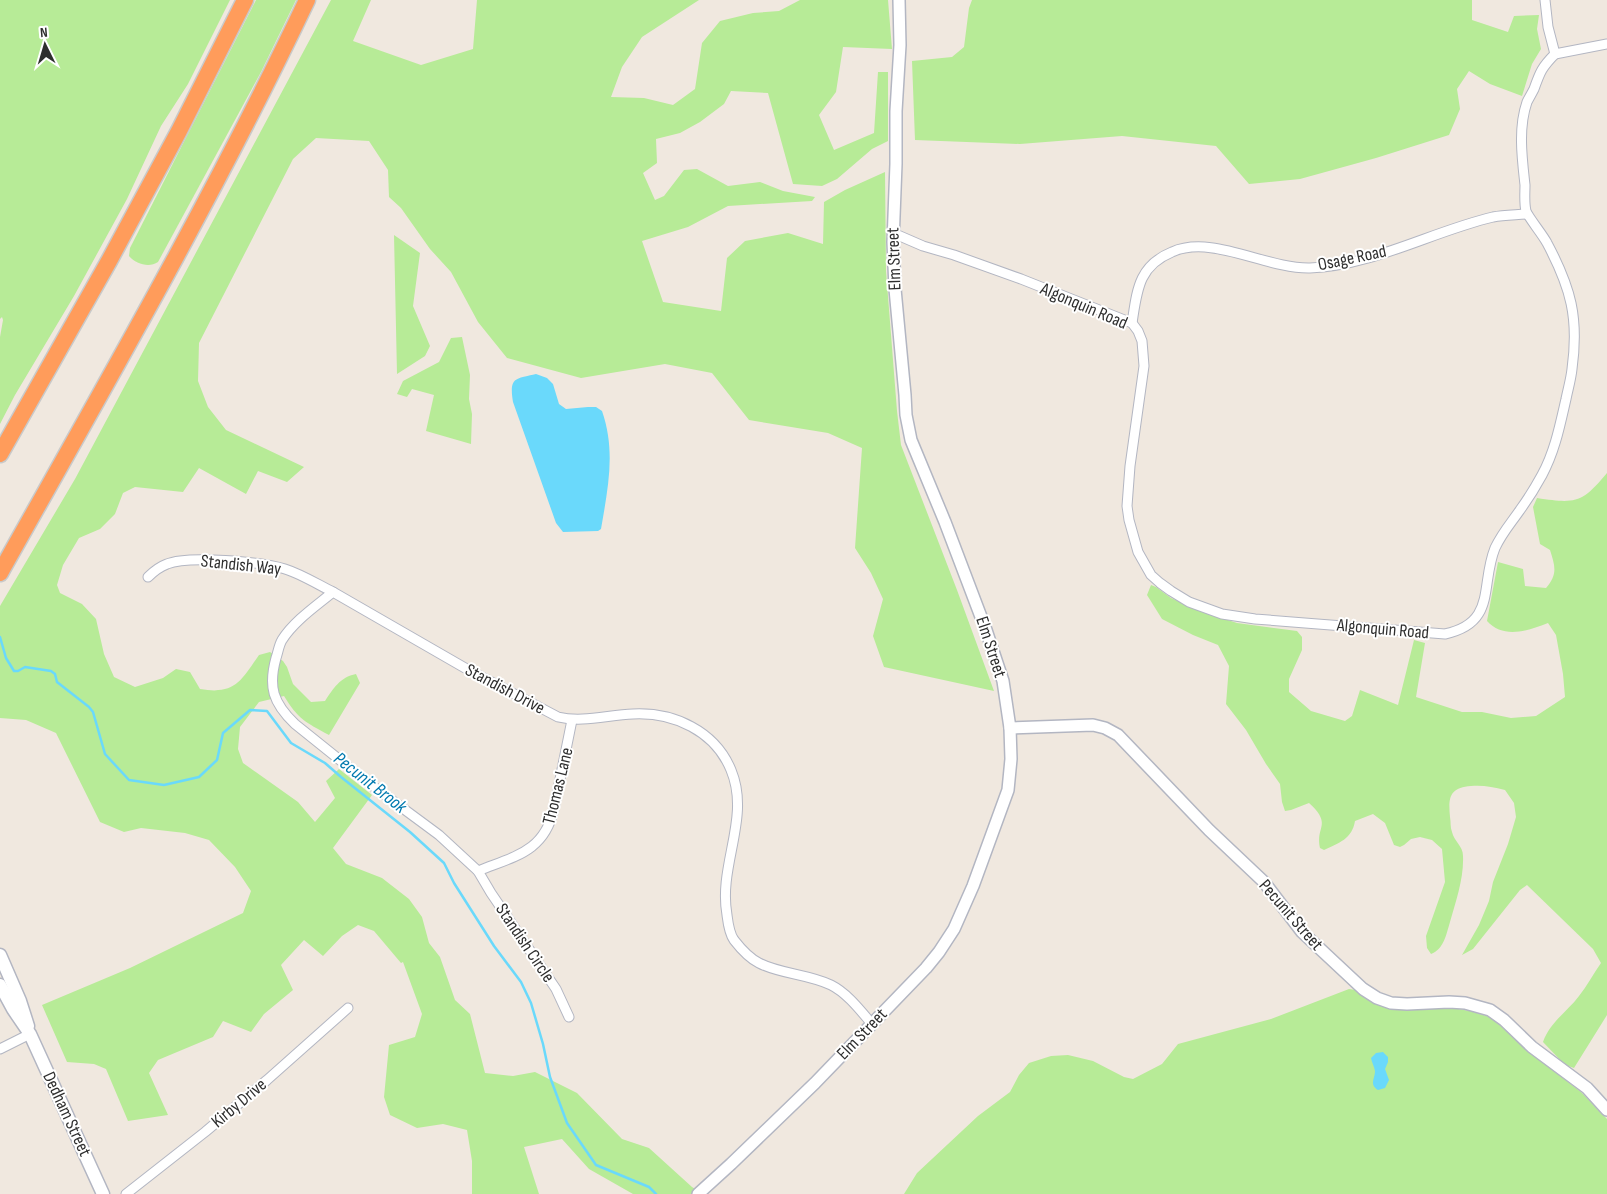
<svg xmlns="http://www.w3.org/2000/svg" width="1607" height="1194" viewBox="0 0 1607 1194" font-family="'Sofia Sans Condensed',sans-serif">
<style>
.green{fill:#b7eb97}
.water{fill:#6ad9fb}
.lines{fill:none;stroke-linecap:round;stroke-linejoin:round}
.stream{stroke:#6ad9fb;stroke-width:2.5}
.minor-casing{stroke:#b3b6c2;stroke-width:11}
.tertiary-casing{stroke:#b3b6c2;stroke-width:14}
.secondary-casing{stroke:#b3b6c2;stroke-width:15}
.motorway-casing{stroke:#c9c9c9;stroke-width:19}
.minor{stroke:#fff;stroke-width:9}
.tertiary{stroke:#fff;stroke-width:11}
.secondary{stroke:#fff;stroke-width:12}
.motorway{stroke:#ff9c5b;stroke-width:16}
.labels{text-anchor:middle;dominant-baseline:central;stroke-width:4;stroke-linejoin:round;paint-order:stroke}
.street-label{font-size:18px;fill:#2e2e2e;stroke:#fff}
.water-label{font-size:19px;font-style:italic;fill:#0079af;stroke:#fff}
</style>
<rect width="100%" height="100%" fill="#f0e8df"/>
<!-- green -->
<g class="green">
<polygon points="0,0 230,0 188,84 161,126 127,199 74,296 15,395 0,424 0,337 3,320 2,317 0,319"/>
<path d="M256,0H296L261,72L158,262C149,268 136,264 129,256L130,248Z"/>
<path d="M331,0H371L353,41L421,65L473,49L477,0H699L642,37L622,67L611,97L644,98L673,105L695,89L702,43L720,21L753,13L779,11L800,0H888L892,49L843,47L836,92L819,115L834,150L874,133L878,72H888V141L872,149L837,179L822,186L793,184L768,93L731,91L724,104L700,122L680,133L656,139L657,163L643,173L655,200L664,196L684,170L697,169L728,186L760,182L783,191L815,197L812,201L728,206L688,227L642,241L663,302L721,311L727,258L745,241L788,233L823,244L824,202L845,190L885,172L886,271L897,411L901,445L957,590L994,691L884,667L873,636L883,599L871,573L855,548L862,448L828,433L749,420L712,373L665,364L581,378L507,358L478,322L451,272L430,249L401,208L389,197L388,170L369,141L316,138L293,159L199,343L198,381L208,407L226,430L304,467L287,482L258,471L246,494L199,468L183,492L135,487L123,493L115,514L100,529L79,538L63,565L57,585L60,593L82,604L96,619L104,654L114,677L135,687L163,678L176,669L190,672L200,689C235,695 241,681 259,655L270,652L283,661L287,667L293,684L311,702L325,701C333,689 340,677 356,674L360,683L329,735C305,722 298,719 284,696L259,702L240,727L238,749L243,763L298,802L315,822L335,798L326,781L339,769L372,795L333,848L346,864L382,878L409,899L422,917L429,943L440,957L455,1000L470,1014L485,1073L513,1076L535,1072L577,1093L622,1139L649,1148L692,1187L703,1194H633L589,1169L562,1139L524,1147L539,1194H472V1161L467,1130L443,1124L417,1128L390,1115L384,1097L389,1045L415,1037L422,1014L403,962L401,963L374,931L358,925L342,936L323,956L304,940L281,965L293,990L264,1014L251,1032L223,1021L213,1037L158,1060L149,1073L168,1115L128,1121L106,1069L94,1064L67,1062L42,1005L130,968L243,913L251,891L235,867L209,840L185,833L141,828L124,832L100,822L56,733L26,720L0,718V606L75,479Z"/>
<polygon points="972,0 1472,0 1472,20 1508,32 1514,16 1539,15 1537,29 1541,49 1532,64 1522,96 1490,84 1469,71 1457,89 1460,109 1449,135 1376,158 1300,179 1249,184 1216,146 1122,136 1020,144 915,140 912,61 952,57 964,47 969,8"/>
<polygon points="394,235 420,253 413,306 430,346 425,356 397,374"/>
<polygon points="462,337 470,375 469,399 472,414 471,444 426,431 434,395 412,389 407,397 397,394 403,381 439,362 451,338"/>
<path d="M1607,473V1015L1574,1068L1565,1065L1543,1042C1550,1022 1567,1012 1579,996C1587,986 1593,974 1601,963L1593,949L1527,885L1520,890L1473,949L1462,955L1479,925L1489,901L1493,882L1508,844L1516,817L1514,803L1505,790C1493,787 1483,785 1471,786C1450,788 1448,796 1450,817C1451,822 1450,827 1452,832C1454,841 1463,846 1463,856C1464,878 1456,901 1450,922C1446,935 1444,949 1431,954L1427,948L1426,936L1445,882L1442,849L1432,840L1420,837L1411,839L1404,845L1400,847L1394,845L1385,823L1373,814L1355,821C1352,839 1339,843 1324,850L1320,848C1315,826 1333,825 1309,803L1291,810L1285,811L1282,802L1280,784L1266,764L1246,730L1226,704L1229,666L1218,645L1193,635L1162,619L1147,595L1151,585L1156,587L1171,598L1200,611L1237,623L1297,631L1302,637V650L1289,679V692L1311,711L1345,721L1352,716L1360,690L1398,705L1414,640L1425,643L1416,697L1462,712H1482L1511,718L1536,716L1565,697L1563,674L1556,635L1548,623C1528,631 1503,639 1487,621L1498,562L1523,569L1525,586L1546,588C1558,574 1555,566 1550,550L1540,544L1533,507L1537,498C1576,504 1582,503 1607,473Z"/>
<polygon points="1349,989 1356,990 1373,1002 1392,1009 1452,1008 1470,1011 1490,1017 1513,1036 1527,1050 1581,1092 1607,1119 1607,1194 904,1194 917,1173 978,1116 1010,1092 1019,1075 1029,1063 1051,1056 1068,1055 1093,1061 1124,1077 1133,1079 1162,1064 1178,1044 1271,1019"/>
</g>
<!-- water -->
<g class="water">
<path d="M536,374L547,378L553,384L559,404L566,409L588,407H596L602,411C616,451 608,488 601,529L598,531L563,532L556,523L513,402C509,377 515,379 536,374Z"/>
<path d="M1383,1052L1388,1057V1062L1385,1069L1389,1080L1385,1088L1378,1090C1369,1084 1375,1079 1375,1071C1374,1066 1372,1063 1371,1058L1376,1053Z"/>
</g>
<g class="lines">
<!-- stream -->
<polyline class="stream" points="0,637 6,658 14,671 18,671 25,667 51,671 55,674 57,682 89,707 93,712 105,754 129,780 164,785 199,777 217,760 223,733 250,710 267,711 291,743 325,763 341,777 410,832 444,863 454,883 494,946 521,982 531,1003 543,1044 550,1077 567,1123 596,1165 649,1187 656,1194"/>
<defs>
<g id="minor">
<polyline points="1555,54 1607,44"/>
<path d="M893,233L923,246L954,255L1021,279L1132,323L1138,331L1142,341L1144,366L1130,466L1127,506L1129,520L1138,552L1151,575L1160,583L1171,591L1189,602L1222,614L1255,619L1445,634C1497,623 1480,585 1495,548C1502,533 1511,523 1520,510C1528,499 1536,486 1542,475C1555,451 1560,425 1566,399C1568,389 1571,379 1572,369C1579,318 1571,288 1547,243C1543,235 1528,217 1526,211C1524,203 1525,193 1525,185C1522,158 1518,128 1527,102C1529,98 1532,93 1534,89C1540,72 1542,67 1555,54L1548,27L1545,0"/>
<path d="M1132,323C1137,291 1138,266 1172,252C1212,234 1266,269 1310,268C1372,266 1433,231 1493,217C1504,215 1516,215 1527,214"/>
<path d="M148,577C154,571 159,567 167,564C188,555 262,562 285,569C301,574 317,584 333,592"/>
<path d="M478,871C515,856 544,852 554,809L572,720"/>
<path d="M569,1017L556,989L491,893L478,871L439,835L366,781L295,724C273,703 268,687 276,658C278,652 279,645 282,640C294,621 316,606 333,592L465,668L558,717C582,723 608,715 633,714C674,712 715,731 731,770C751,818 718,865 727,915C728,923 729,933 734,940C741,949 749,958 759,963C780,974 808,974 831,985C847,993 860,1010 872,1024"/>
<polyline points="0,1049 30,1034"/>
<polyline points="126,1194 205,1132 267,1080 348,1008"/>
</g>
<g id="tertiary">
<polyline points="1010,728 1093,725 1105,728 1118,735 1209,830 1264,882 1302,932 1363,989 1377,998 1391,1003 1407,1004 1449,1002 1465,1003 1490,1010 1504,1020 1532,1047 1587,1088 1607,1110"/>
<polyline points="698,1194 731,1164 815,1083 926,968 939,952 954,929 973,886 1008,790 1011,759 1010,728 1003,681 986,630 945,522 911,440 906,415 905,395 895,289 893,242 896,164 896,111 900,45 899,0"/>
</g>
<g id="secondary">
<polyline points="0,955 20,1001 28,1026"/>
<polyline points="0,985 13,1009 30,1034 103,1194"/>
</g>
<g id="motorway">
<polyline points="0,454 109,261 179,131 245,0"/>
<path d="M0,573C106,384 214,196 307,0"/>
</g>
</defs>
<!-- minor casing -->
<use href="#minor" class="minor-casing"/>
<!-- tertiary casing -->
<use href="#tertiary" class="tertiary-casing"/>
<!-- secondary casing -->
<use href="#secondary" class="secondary-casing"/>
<!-- motorway casing -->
<use href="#motorway" class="motorway-casing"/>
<!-- minor -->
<use href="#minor" class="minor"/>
<!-- tertiary -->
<use href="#tertiary" class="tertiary"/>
<!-- secondary -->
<use href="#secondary" class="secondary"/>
<!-- motorway -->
<use href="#motorway" class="motorway"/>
</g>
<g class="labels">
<!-- street labels -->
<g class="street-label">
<text transform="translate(1352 258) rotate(-12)">Osage Road</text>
<text transform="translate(894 259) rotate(-92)">Elm Street</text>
<text transform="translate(1084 306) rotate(23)">Algonquin Road</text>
<text transform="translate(241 565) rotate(6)">Standish Way</text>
<text transform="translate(1383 629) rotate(5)">Algonquin Road</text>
<text transform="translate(991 647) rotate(72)">Elm Street</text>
<text transform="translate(505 689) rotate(28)">Standish Drive</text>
<text transform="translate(558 786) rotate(-76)">Thomas Lane</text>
<text transform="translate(1291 915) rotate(49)">Pecunit Street</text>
<text transform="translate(525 943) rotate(56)">Standish Circle</text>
<text transform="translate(862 1034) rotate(-46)">Elm Street</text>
<text transform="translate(239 1103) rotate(-40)">Kirby Drive</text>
<text transform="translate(67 1114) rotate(65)">Dedham Street</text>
</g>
<!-- water labels -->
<g class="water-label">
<text transform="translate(370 783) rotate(38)">Pecunit Brook</text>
</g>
</g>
<!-- north arrow -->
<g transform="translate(45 45) rotate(355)" stroke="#ffffff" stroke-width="4" paint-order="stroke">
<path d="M0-4L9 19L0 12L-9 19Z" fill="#2e2e2e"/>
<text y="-8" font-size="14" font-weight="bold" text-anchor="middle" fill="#2e2e2e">N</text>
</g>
</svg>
